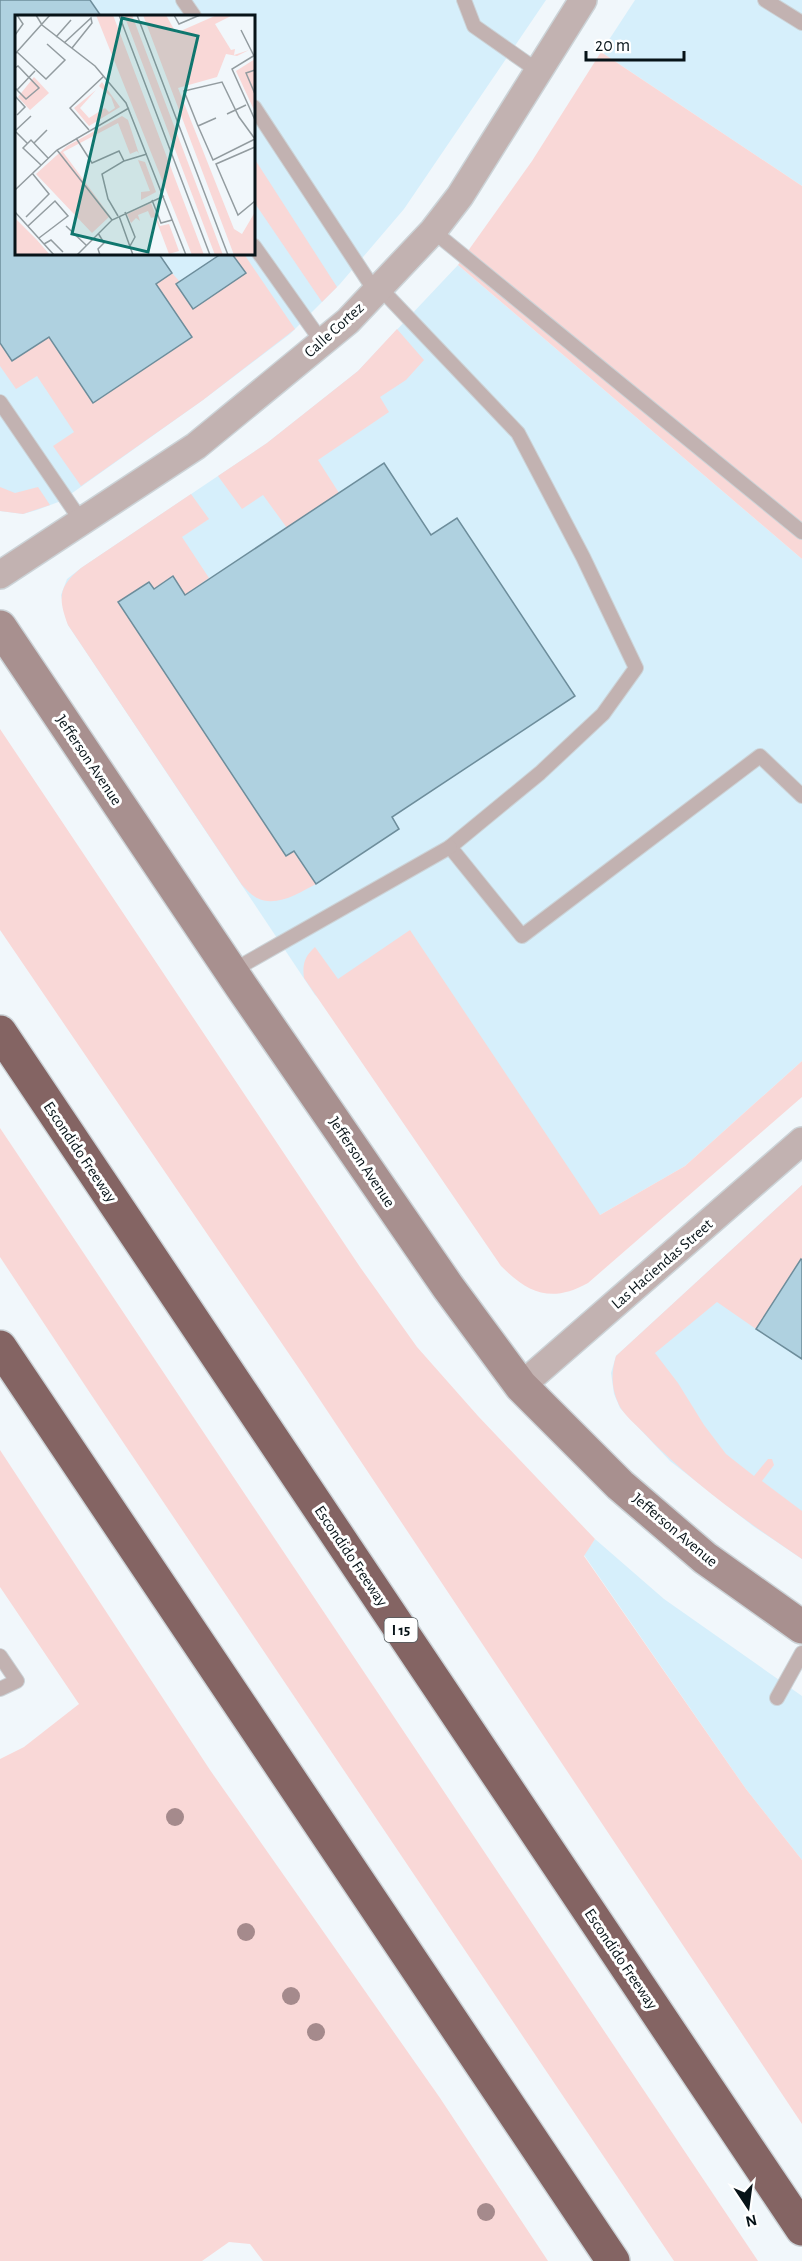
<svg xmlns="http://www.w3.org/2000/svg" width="802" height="2261" viewBox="0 0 802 2261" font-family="'Alegreya Sans',sans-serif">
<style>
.built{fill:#d6effb;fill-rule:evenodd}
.green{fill:#f9d8d7}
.building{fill:#afd1e0;stroke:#6d8d9b;stroke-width:1.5}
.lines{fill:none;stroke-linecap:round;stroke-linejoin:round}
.service-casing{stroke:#ccd3d7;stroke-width:16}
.minor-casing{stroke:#ccd3d7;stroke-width:30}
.secondary-casing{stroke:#ccd3d7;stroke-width:36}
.motorway-casing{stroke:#ccd3d7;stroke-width:36}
.service{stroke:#c2b2b1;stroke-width:14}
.minor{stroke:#c2b2b1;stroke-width:27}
.secondary{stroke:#a8908f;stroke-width:33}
.motorway{stroke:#846463;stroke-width:33}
.tree{fill:#a58a8c}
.labels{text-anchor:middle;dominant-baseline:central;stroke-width:6;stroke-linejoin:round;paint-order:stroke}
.shield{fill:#fff;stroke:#515a5d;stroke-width:1.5}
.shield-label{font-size:15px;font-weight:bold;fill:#071318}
.street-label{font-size:16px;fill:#071318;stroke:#fff}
.inset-road{fill:none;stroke:#939ca0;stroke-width:1.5}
.view{fill:#0f766e;fill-opacity:0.15;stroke:#0f766e;stroke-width:3}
.inset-edge{fill:none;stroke:#071318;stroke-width:3}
</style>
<rect width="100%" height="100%" fill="#f1f7fb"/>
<!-- built -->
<g class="built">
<path d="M0,0H546L404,209L340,284L290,334L203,400L61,501L37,510L23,514L0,511ZM16,16H254V254H16Z"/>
<polygon points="635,0 802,0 802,186 601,52"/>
<polygon points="458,265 802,559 802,1061 685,1166 600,1215 315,995 68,625 61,595 67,579 81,568 267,443 358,371"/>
<polygon points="802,1185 802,1559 753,1526 670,1461 620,1408 614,1394 611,1373 616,1356"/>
<polygon points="595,1539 664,1599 802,1696 802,1860 746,1789 584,1555"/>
</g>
<!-- green -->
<g class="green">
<polygon points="601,52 802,186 802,559 458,265 532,161"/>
<polygon points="254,158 337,287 322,302 254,202"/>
<polygon points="232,254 244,254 295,329 203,400 81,486 53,446 74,432 37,376 16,389 0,366 0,343 12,361 49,337 93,403 191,338 156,284 172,273 180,282 176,285 193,309 245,273"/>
<polygon points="397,329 424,360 406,380 380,397 389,412 318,460 339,493 287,528 263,495 242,509 218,476 267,443 358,371"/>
<polygon points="0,487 15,493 38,487 50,505 23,514 0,511"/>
<path d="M191,494L209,519L182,537L209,578L185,595L173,576L154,589L149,582L118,602L316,884C299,893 276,908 257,898C251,895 246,889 242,885L68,625C58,598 58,587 81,568Z"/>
<polygon points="0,729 360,1267 417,1347 478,1416 595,1539 584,1556 746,1789 802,1860 802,2124 302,1373 0,930"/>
<path d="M410,930L600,1215L685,1166L802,1061V1097L588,1283C552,1303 529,1294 501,1266L304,978C302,964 305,956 315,947L338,979Z"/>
<polygon points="0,1128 758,2261 674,2261 92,1396 0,1257"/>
<path d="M802,1185V1260L756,1329L717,1302L655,1353L678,1383L704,1425L726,1454L754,1476L768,1459H772L774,1465L762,1481L802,1511V1559C746,1521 690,1482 643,1432C635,1424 624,1415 619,1405C611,1388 611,1373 616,1356Z"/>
<polygon points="0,1450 210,1770 440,2098 548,2261 263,2261 250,2244 229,2242 202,2261 0,2261 0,1759 24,1747 79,1704 0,1587"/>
</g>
<!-- building -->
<g class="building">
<polygon points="0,0 90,0 101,16 16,16 16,254 159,254 172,273 156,284 192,337 93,403 49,337 12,361 0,343"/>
<polygon points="221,254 232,254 246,273 193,309 176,284"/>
<polygon points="384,463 431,535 457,518 575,696 392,817 399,829 316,884 294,851 286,856 118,602 149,582 154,589 173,576 185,595"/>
<polygon points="801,1259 802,1260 802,1359 756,1329"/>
</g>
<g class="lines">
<defs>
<g id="service">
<polyline points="183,0 194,16"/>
<polyline points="464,0 474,26 538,71"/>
<polyline points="765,0 802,23"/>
<polyline points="254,107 375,291"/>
<polyline points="433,231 802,532"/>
<polyline points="254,246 322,342"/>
<polyline points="379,287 518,433 583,557 636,668 603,714 540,773 450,847 522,936 760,756 802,796"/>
<polyline points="0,402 82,522"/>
<polyline points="232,971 450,847"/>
<polyline points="0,1656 17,1681 0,1689"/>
<polyline points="777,1698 802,1653"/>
</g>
<g id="minor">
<polyline points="0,575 196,446 348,321 433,231 460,196 583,0"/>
<polyline points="521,1386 802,1141"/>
</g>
<polyline id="secondary" points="0,627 241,986 448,1287 521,1386 620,1485 705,1558 802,1627"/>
<g id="motorway">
<polyline points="0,1032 802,2229"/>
<polyline points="0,1347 613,2261"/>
</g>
</defs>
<!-- service casing -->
<use href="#service" class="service-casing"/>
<!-- minor casing -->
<use href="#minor" class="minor-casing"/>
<!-- secondary casing -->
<use href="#secondary" class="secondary-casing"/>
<!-- motorway casing -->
<use href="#motorway" class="motorway-casing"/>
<!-- service -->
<use href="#service" class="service"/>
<!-- minor -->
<use href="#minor" class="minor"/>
<!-- secondary -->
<use href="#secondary" class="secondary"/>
<!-- motorway -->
<use href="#motorway" class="motorway"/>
</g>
<!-- trees -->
<g class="tree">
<circle cx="175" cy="1817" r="9"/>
<circle cx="246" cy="1932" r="9"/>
<circle cx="291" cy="1996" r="9"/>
<circle cx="316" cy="2032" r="9"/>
<circle cx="486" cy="2212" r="9"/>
</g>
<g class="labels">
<!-- shield labels -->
<rect class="shield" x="384.5" y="1618" width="33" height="24" rx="4.5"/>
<g class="shield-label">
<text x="401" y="1630">I 15</text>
</g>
<!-- street labels -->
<g class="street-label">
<text transform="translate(334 330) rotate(-42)">Calle Cortez</text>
<text transform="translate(89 760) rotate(56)">Jefferson Avenue</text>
<text transform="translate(80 1152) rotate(56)">Escondido Freeway</text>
<text transform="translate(362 1162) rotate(56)">Jefferson Avenue</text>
<text transform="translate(662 1264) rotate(-41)">Las Haciendas Street</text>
<text transform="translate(675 1530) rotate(40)">Jefferson Avenue</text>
<text transform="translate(351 1556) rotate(56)">Escondido Freeway</text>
<text transform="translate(621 1959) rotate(56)">Escondido Freeway</text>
</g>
</g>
<!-- overview -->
<g transform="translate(15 15)">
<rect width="240" height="240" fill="#f1f7fb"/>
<path d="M81,0H98L189,240H177ZM109,0H117L208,240H200ZM128,0H151L161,18L202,0H218L200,9L216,35L220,34L219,40L234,35L222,41L211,39L202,62L163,73L219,214L227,219L240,197V240H219ZM240,44V97L221,56ZM19,62L34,78L15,95L3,82ZM87,67L105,92L74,111L59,93L81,75L65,93L74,103L90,93L94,97L100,93L96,82L84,71ZM107,101L113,105L124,139L122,136L115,139L103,108L48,137L95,201L77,218L21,159L52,131ZM123,145L130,147L141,177L126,185V177L135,176ZM136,188L145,211L154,209L164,236L154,239L140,202L136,203L133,196L123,200L125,206L121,203L116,208L112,199ZM0,203L22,225L35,240H0Z" fill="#f9d8d7"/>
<path class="inset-road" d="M21,0L27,10L80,51L111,88L171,240M104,0L195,240M122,0L213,240M159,0L164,9L185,0M226,15L239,41M0,20L8,9L2,0M41,22L56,5M49,28L76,3L77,8L57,33M2,37L31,64L50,45L32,29M0,39L35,0M240,40L217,54L240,105M0,53L3,51L24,73L11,84L0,73M240,55L231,58L240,79M2,75L20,56M0,81L10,92L2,100M212,99L231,90M201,103L183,111L198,145L240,124M183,111L169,76L207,67L224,102L240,124M74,115L55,93L89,61M0,116L16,101M0,116L13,129M61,123L77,148L104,136L109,146L87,159L93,184L103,201M19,128L32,115M240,132L201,149L223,200L240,186M42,135L97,205M109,146L132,139M26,150L8,133L16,125L33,143M0,175L42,135L114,93M137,185L146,208L157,205M0,197L39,240M110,197L120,222L115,231M104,201L118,240M11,202L34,179L17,158M13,211L40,186L53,201L24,223M51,211L71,230M83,218L89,228L83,234L85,240M29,229L36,225L48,237M62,240L97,205L149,181"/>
<path class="view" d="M107,3L183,21L133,237L57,219Z"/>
<rect width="240" height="240" class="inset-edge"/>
</g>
<!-- north arrow -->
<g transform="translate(748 2207) rotate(167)" stroke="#ffffff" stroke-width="4.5" paint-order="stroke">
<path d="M0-4.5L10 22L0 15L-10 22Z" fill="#071318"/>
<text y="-9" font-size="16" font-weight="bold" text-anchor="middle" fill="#071318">N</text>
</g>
<!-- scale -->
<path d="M586 51v9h98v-9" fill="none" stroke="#071318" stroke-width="3"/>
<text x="595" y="51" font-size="18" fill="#071318" stroke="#ffffff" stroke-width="4.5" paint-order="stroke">20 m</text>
</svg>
